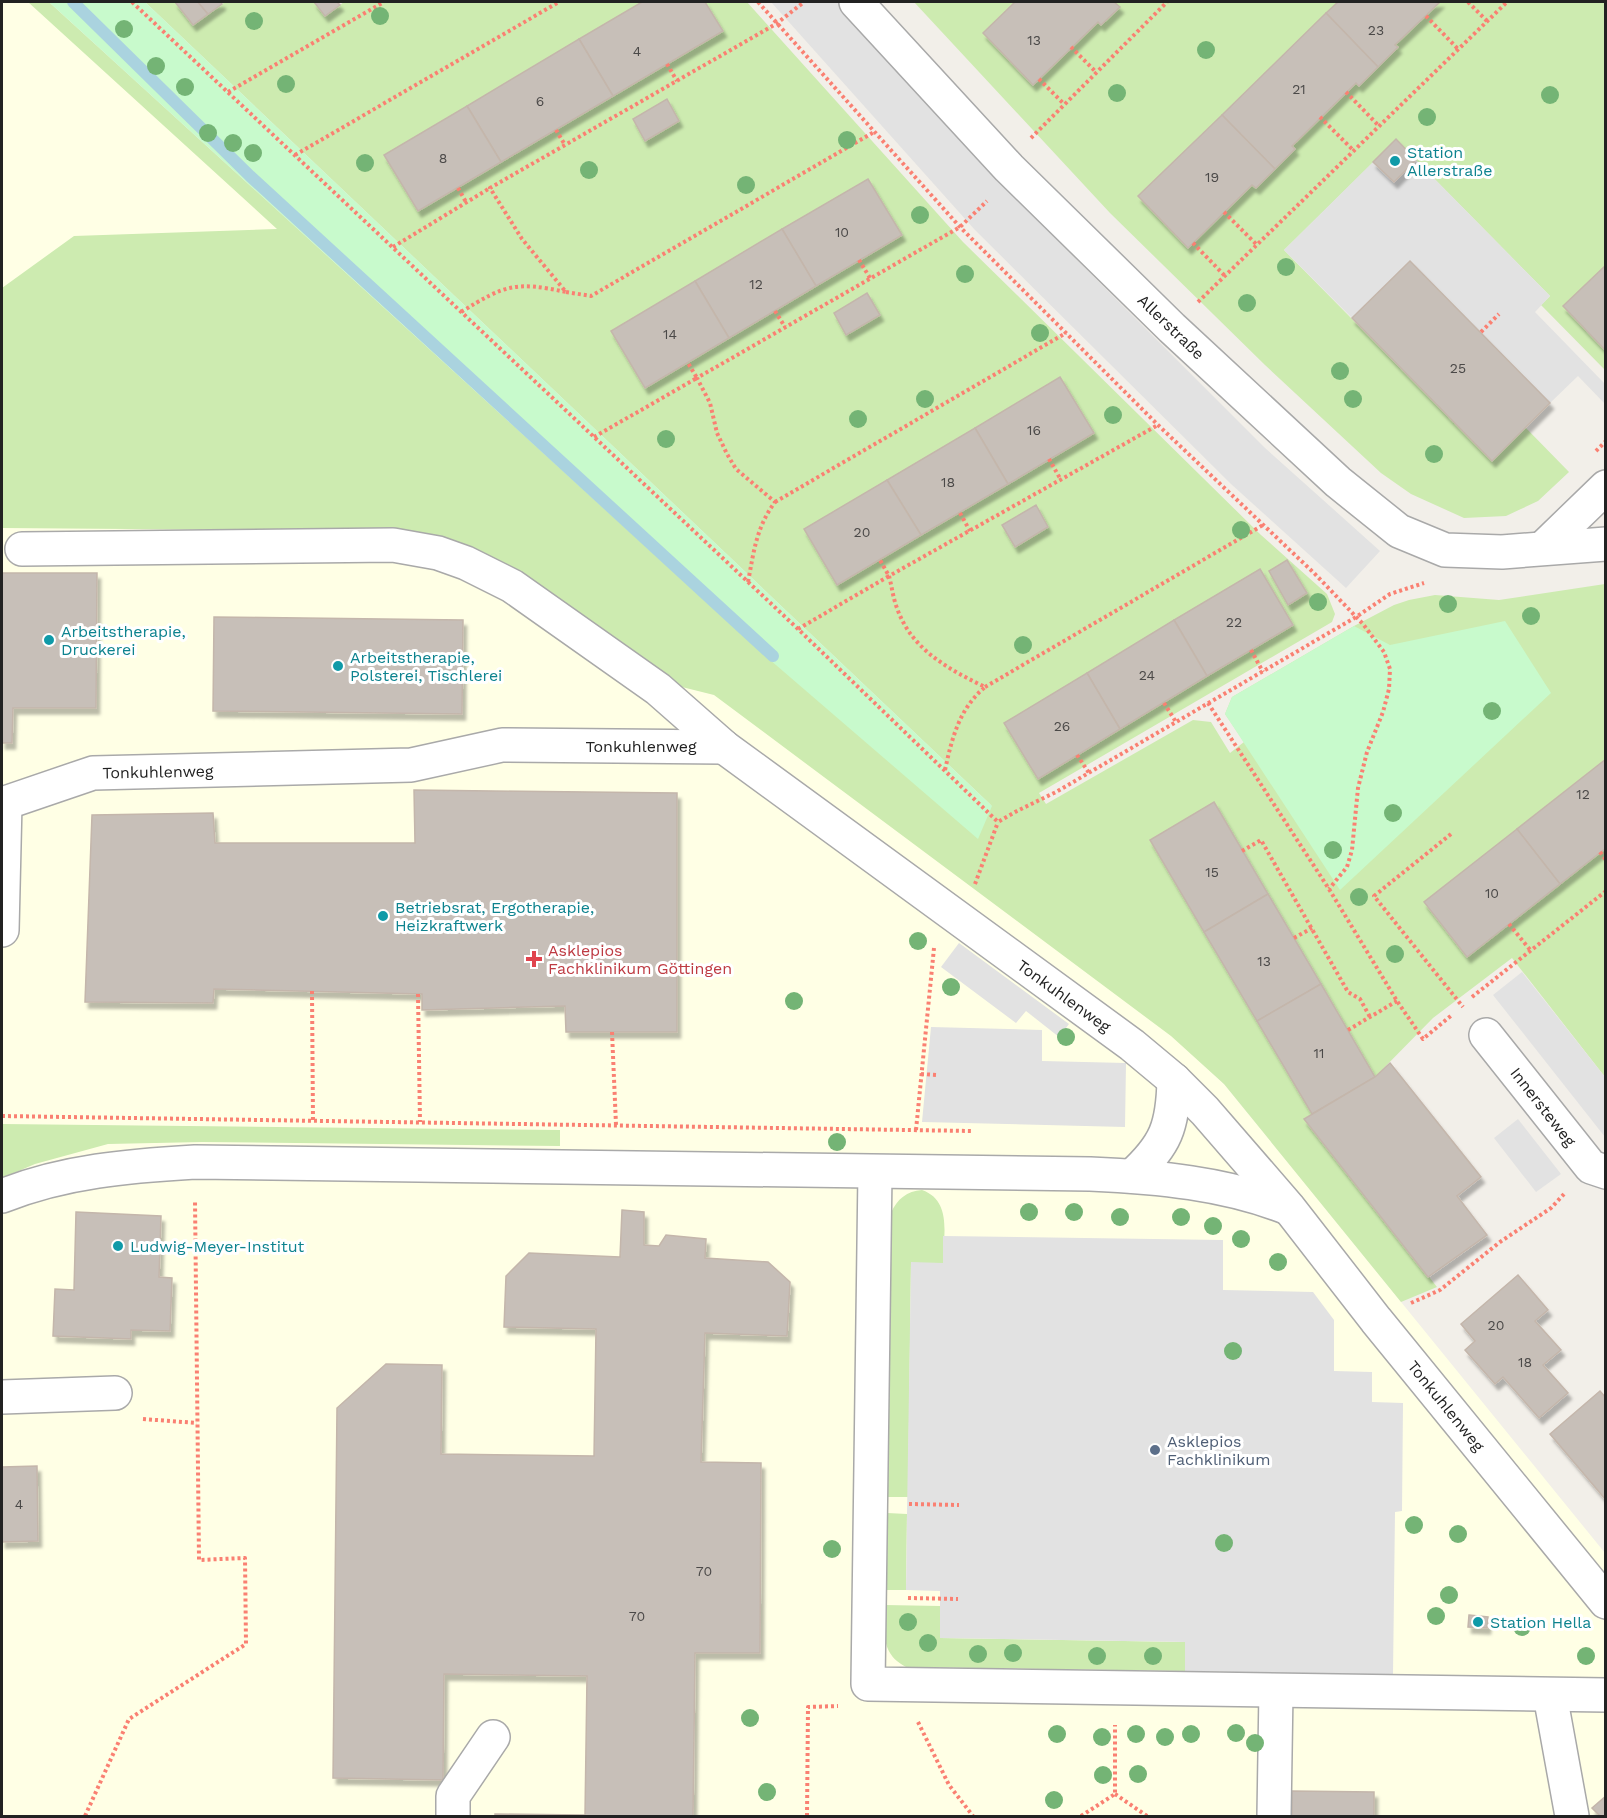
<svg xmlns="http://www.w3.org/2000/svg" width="1607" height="1818" viewBox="0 0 1607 1818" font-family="'Work Sans',sans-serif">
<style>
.education{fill:#ffffe5}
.grass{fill:#cdebb0}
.park{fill:#c8facc}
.parking{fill:#e2e2e2}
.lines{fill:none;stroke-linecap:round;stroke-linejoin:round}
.stream{stroke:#aad3df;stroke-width:12}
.building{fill:#c7bfb8;stroke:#c4b6ab;stroke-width:1.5;filter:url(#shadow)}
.minor-casing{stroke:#a9a9a9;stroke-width:36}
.path{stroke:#fa8072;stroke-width:4;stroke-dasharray:3 3;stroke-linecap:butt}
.minor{stroke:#fff;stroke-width:33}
.tree{fill:#74b475}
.culture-dot{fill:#0f9aa8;stroke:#fff;stroke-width:2}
.health-dot{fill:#e0444e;stroke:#fff;stroke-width:2}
.service-dot{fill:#5c6f8a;stroke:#fff;stroke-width:2}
.labels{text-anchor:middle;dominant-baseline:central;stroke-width:6;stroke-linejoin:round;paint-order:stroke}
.number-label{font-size:14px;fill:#4b4948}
.culture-label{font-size:16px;fill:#0d838f;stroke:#fff;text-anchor:start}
.street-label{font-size:16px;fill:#222;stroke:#fff}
.health-label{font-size:16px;fill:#be3a42;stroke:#fff;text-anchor:start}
.service-label{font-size:16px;fill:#4e5e75;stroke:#fff;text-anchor:start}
</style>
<defs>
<filter id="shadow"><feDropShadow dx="3.5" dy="6" stdDeviation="1.5" flood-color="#0004"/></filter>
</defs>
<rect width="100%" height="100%" fill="#f2efe9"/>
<!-- education -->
<polygon class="education" points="2,2 49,2 1224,1084 1605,1553 1606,1816 2,1816"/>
<!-- grass -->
<g class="grass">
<polygon points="28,2 49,2 769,659 992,806 145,2 175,2 193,25 225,2 314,2 325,16 344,2 747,2 963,242 1261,535 1327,594 1335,614 1332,622 1039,793 1046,804 1193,720 1211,722 1230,753 1244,742 1225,714 1232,697 1354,626 1394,605 1409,600 1435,595 1499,600 1605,584 1605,1077 1512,958 1433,1018 1375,1077 1305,1118 1437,1287 1401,1302 1224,1084 1171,1036 714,695 670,684 371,531 2,528 2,288 74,236 277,229"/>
<polygon points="914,2 1605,2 1605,370 1541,305 1550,296 1396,140 1284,250 1491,460 1525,427 1569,472 1538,501 1506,516 1464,518 1411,494 1381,473 1265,365 1110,213"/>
<polygon points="2,1124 560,1130 560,1146 202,1142 108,1144 35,1164 2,1178"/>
<path d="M922,1190C953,1201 943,1237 943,1263H911L908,1497H887L891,1213C897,1199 907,1191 922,1190Z"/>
<polygon points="887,1513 907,1514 906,1590 886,1590"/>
<path d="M885,1605L940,1606V1638L1185,1642V1671L906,1667C879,1653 885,1630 885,1605Z"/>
</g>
<!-- park -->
<g class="park">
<polygon points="49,2 145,2 992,806 978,839 769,659"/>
<polygon points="1505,621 1551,693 1340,890 1225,714 1232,697 1354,626 1390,645"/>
</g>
<!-- parking -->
<g class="parking">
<polygon points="771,2 838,2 1013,196 1264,447 1380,551 1346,588 1231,484 975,230"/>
<polygon points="1416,160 1550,296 1535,312 1605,384 1605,404 1578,376 1550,403 1410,261 1352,318 1284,250 1373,162 1394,181"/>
<polygon points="959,943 1069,1024 1059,1037 1026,1011 1016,1023 941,967"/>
<polygon points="1522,972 1605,1077 1605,1137 1493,995"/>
<polygon points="931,1027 1042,1030 1042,1061 1126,1063 1125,1127 922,1122"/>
<polygon points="1518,1119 1561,1174 1536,1192 1494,1138"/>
<polygon points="943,1236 1223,1240 1223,1290 1313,1292 1334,1320 1334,1371 1372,1372 1372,1402 1403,1403 1402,1511 1395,1512 1393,1675 1185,1671 1185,1642 940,1638 940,1591 906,1590 907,1514 911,1262 943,1263"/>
</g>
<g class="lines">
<!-- stream -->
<polyline class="stream" points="73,2 250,176 773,656"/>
</g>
<!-- building -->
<g class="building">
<polygon points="175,2 198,2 208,14 193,25"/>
<polygon points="198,2 221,2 222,4 208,14"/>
<polygon points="314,2 337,2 340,5 325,16"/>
<polygon points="642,2 705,2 723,31 613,96 579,39"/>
<polygon points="1015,2 1114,2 1120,7 1101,25 1098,22 1033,85 983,33"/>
<polygon points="1338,2 1440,2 1395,45 1398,47 1378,67 1326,13"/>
<polygon points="1326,13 1378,67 1359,86 1356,83 1292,146 1295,149 1275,169 1222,115"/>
<polygon points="579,39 613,96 501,162 467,106"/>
<polygon points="667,99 679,121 645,141 633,119"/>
<polygon points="467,106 501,162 418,211 384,155"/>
<polygon points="1222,115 1275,169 1256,188 1252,185 1188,248 1138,196"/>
<polygon points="1396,139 1416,160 1394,182 1373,162"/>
<polygon points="868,179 902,235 816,286 782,229"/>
<polygon points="782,229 816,286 729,338 695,281"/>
<polygon points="1410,261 1550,403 1492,461 1352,318"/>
<polygon points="1606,265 1606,351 1563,306"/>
<polygon points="695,281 729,338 645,388 611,331"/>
<polygon points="867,293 880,315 846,335 834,313"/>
<polygon points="1060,377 1094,433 1008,484 975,428"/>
<polygon points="975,428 1008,484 921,535 887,480"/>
<polygon points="887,480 921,535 837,585 804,529"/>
<polygon points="1036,505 1048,527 1015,547 1002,525"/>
<polygon points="1287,560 1307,593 1288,605 1269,571"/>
<polygon points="1260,569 1293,625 1207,676 1174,620"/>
<polygon points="2,573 97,573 96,708 13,708 12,743 2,743"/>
<polygon points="214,617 463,620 462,714 213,711"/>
<polygon points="1174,620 1207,676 1120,729 1087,673"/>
<polygon points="1087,673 1120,729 1038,779 1004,723"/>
<polygon points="1606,759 1606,848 1560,884 1517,829"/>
<polygon points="414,790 677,793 677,1032 566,1032 565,1006 422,1010 422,994 214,989 213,1003 85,1002 92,815 213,813 215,843 415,843"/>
<polygon points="1214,802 1268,894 1204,932 1150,840"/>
<polygon points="1517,829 1560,884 1467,957 1424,902"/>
<polygon points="1268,894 1321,984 1257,1021 1204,932"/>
<polygon points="1321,984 1375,1077 1312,1114 1257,1021"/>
<polygon points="1390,1063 1481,1177 1457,1196 1487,1235 1428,1277 1304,1119 1375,1077"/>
<polygon points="622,1210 644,1212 644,1245 659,1246 666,1235 706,1239 705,1258 768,1262 790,1282 787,1336 705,1333 701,1462 761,1463 760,1653 695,1653 693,1816 495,1816 495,1814 585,1815 587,1676 444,1674 443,1780 333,1778 337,1408 386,1364 442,1365 441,1454 594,1456 596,1329 504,1327 506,1276 529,1253 620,1257"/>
<polygon points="76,1212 161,1216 159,1277 172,1278 170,1331 131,1330 131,1339 53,1336 55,1289 74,1290"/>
<polygon points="1518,1275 1548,1310 1535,1321 1561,1350 1543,1365 1568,1393 1539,1418 1503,1377 1495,1384 1465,1350 1475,1341 1461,1324"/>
<polygon points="1600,1391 1606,1398 1606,1500 1550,1434"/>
<polygon points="37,1466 38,1541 2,1542 2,1467"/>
<polygon points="1469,1615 1488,1617 1487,1628 1468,1627"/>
<polygon points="1292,1791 1374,1792 1374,1816 1292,1816"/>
<polygon points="1606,1796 1606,1816 1600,1816 1592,1808"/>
</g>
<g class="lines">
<defs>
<g id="minor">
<polyline points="856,2 1009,168 1172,328 1338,482 1399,531 1445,550 1502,552 1606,544"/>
<polyline points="1543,548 1606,487"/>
<polyline points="22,549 393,545 438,553 466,563 512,586 658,689 724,747 1132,1045 1174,1080 1205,1111 1289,1208 1376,1320 1606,1602"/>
<polyline points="2,930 5,803 93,773 411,765 502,745 724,747"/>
<polyline points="1486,1035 1591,1167 1606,1172"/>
<polyline points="875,1172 868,1684 1606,1695"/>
<path d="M1132,1176C1166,1145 1173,1126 1174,1080"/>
<path d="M2,1196C64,1171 129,1166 195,1162L1090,1174C1157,1177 1225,1183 1288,1208"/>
<polyline points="2,1397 115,1393"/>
<polyline points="1550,1695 1572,1816"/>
<polyline points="453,1816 453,1796 493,1737"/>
<polyline points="1274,1816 1276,1691"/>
</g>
</defs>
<!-- minor casing -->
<use href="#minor" class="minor-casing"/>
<!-- path -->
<g class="path">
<polyline points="132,2 798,629 998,822 1017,811 1056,792 1356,617 1390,594 1424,583"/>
<polyline points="758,2 960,227 1158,425 1314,573 1363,624 1384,652 1390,669 1389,689 1383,712 1367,752 1358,788 1352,850 1347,867 1329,889"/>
<polyline points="1468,2 1487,21"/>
<polyline points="1426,16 1458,49"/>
<polyline points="1071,47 1096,72"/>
<polyline points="667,64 677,81"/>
<polyline points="1039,79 1064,104"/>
<polyline points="228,92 384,2"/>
<polyline points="1346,92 1379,126"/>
<polyline points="1320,117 1354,151"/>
<polyline points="556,130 565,145"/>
<polyline points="1031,138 1167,2"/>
<polyline points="295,155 559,2"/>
<polyline points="458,188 466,202"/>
<polyline points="1224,212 1257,245"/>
<polyline points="1193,243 1225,276"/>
<polyline points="393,247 490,188"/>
<polyline points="859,260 870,278"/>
<polyline points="566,292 591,296 874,132"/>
<polyline points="1198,302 1507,2"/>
<polyline points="775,311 785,327"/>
<path d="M461,312C505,285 515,281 566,292L522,239L490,188L776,24L804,2"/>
<polyline points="1481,332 1499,314"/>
<polyline points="594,437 697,378 688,363"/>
<polyline points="1596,451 1606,441"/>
<polyline points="1049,459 1061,480"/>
<polyline points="775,502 1066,333"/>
<polyline points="960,513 970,531"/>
<path d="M748,582C754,551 756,528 775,502L736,469L727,454L717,433L710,403L697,378L960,227L987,201"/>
<polyline points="798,629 889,576 880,560"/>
<polyline points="1251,650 1263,672"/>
<polyline points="985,687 1263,525"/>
<polyline points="1164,703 1176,722"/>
<polyline points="1208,703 1329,889 1397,1001 1423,1039 1453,1014"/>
<polyline points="1077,755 1089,773"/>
<path d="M945,770C952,738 959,709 985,687C948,669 911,649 897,608C893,598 892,587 889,576L1158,425"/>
<polyline points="1451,834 1374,896 1463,1007"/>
<polyline points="1242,851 1261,840 1348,992 1360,999 1370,1017"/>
<polyline points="1600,852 1606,860"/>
<polyline points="975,884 998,822"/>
<polyline points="1509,924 1531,951"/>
<polyline points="1294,938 1312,928"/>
<polyline points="312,991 313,1121"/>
<polyline points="418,994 420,1122"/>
<polyline points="1472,997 1606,891"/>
<polyline points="1348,1030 1397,1001"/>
<polyline points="612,1032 616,1125"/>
<polyline points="921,1074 937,1075"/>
<polyline points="2,1116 972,1131"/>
<polyline points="916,1130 934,948"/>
<polyline points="1411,1303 1440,1290 1500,1242 1551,1208 1565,1193"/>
<polyline points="143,1419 197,1423"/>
<polyline points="909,1504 959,1505"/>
<polyline points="908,1598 958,1599"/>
<polyline points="918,1722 949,1785 973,1816"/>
<polyline points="1115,1794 1147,1816"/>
<polyline points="85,1816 129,1719 246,1644 245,1558 199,1560 195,1201"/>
<polyline points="807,1816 808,1707 838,1706"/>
<polyline points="1081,1816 1115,1794 1115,1725"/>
</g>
<!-- minor -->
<use href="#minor" class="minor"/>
</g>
<!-- trees -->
<g class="tree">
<circle cx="380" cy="16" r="9"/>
<circle cx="254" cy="21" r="9"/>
<circle cx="124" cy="29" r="9"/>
<circle cx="1206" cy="50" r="9"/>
<circle cx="156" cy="66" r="9"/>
<circle cx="286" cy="84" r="9"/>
<circle cx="185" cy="87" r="9"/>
<circle cx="1117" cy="93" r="9"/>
<circle cx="1550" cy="95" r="9"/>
<circle cx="1427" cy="117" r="9"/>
<circle cx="208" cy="133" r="9"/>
<circle cx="847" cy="140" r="9"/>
<circle cx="233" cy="143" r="9"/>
<circle cx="253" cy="153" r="9"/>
<circle cx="365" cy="163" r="9"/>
<circle cx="589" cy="170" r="9"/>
<circle cx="746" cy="185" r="9"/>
<circle cx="920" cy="215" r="9"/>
<circle cx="1286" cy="267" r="9"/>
<circle cx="965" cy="274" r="9"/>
<circle cx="1247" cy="303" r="9"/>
<circle cx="1040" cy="333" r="9"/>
<circle cx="1340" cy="371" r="9"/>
<circle cx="925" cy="399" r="9"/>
<circle cx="1353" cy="399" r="9"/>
<circle cx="1113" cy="415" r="9"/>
<circle cx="858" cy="419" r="9"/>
<circle cx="666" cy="439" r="9"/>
<circle cx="1434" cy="454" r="9"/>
<circle cx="1241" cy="530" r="9"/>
<circle cx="1318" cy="602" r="9"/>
<circle cx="1448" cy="604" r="9"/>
<circle cx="1531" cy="616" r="9"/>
<circle cx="1023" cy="645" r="9"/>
<circle cx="1492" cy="711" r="9"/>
<circle cx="1393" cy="813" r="9"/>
<circle cx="1333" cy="850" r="9"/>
<circle cx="1359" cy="897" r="9"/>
<circle cx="918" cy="941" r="9"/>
<circle cx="1395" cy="954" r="9"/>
<circle cx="951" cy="987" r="9"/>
<circle cx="794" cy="1001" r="9"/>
<circle cx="1066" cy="1037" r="9"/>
<circle cx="837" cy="1142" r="9"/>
<circle cx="1029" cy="1212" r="9"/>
<circle cx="1074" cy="1212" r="9"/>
<circle cx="1120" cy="1217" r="9"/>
<circle cx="1181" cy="1217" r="9"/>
<circle cx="1213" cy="1226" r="9"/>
<circle cx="1241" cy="1239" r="9"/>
<circle cx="1278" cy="1262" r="9"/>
<circle cx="1233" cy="1351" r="9"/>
<circle cx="1414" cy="1525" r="9"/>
<circle cx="1458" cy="1534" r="9"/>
<circle cx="1224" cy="1543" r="9"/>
<circle cx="832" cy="1549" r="9"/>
<circle cx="1449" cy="1595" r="9"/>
<circle cx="1436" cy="1616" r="9"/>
<circle cx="908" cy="1622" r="9"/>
<circle cx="1522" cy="1627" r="9"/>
<circle cx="928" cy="1643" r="9"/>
<circle cx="1013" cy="1653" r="9"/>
<circle cx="978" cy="1654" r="9"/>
<circle cx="1097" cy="1656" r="9"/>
<circle cx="1153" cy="1656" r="9"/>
<circle cx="1586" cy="1656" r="9"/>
<circle cx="750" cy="1718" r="9"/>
<circle cx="1236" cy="1733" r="9"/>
<circle cx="1057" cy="1734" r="9"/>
<circle cx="1136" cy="1734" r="9"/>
<circle cx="1191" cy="1734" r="9"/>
<circle cx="1102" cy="1737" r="9"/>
<circle cx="1165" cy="1737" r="9"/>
<circle cx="1255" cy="1743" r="9"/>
<circle cx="1138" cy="1774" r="9"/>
<circle cx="1103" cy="1775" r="9"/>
<circle cx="767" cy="1792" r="9"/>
<circle cx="1054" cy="1800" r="9"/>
</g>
<!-- markers -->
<g class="culture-dot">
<circle cx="1395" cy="161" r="6"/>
<circle cx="49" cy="640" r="6"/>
<circle cx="338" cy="666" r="6"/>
<circle cx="383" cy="916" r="6"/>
<circle cx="118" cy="1246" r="6"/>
<circle cx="1478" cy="1622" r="6"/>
</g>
<path class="health-dot" d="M531 950h6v6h6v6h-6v6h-6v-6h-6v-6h6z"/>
<circle class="service-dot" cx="1155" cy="1450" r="6"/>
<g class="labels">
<!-- number labels -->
<g class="number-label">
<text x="1376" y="30">23</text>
<text x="1034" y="40">13</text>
<text x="637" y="51">4</text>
<text x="1299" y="89">21</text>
<text x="540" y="101">6</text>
<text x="443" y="158">8</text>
<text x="1212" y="177">19</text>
<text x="842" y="232">10</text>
<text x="756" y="284">12</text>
<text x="670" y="334">14</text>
<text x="1458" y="368">25</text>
<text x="1034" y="430">16</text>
<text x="948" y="482">18</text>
<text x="862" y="532">20</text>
<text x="1234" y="622">22</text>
<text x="1147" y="675">24</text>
<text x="1062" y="726">26</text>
<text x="1583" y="794">12</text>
<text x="1212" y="872">15</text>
<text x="1492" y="893">10</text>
<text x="1264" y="961">13</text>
<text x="1319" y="1053">11</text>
<text x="1496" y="1325">20</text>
<text x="1525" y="1362">18</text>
<text x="19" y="1504">4</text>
<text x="704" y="1571">70</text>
<text x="637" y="1616">70</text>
</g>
<!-- culture labels -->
<g class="culture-label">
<text x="1407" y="152">Station<tspan x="1407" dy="18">Allerstraße</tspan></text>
<text x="61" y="631">Arbeitstherapie,<tspan x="61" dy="18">Druckerei</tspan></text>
<text x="350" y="657">Arbeitstherapie,<tspan x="350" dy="18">Polsterei, Tischlerei</tspan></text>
<text x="395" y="907">Betriebsrat, Ergotherapie,<tspan x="395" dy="18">Heizkraftwerk</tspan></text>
<text x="130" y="1246">Ludwig-Meyer-Institut</text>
<text x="1490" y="1622">Station Hella</text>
</g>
<!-- street labels -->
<g class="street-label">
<text transform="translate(1171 327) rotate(44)">Allerstraße</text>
<text x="641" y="746">Tonkuhlenweg</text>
<text transform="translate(158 772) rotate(-1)">Tonkuhlenweg</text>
<text transform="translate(1064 996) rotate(36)">Tonkuhlenweg</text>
<text transform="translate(1543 1107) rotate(52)">Innersteweg</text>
<text transform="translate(1446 1406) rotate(51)">Tonkuhlenweg</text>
</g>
<!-- health labels -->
<g class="health-label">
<text x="548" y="950">Asklepios<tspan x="548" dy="18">Fachklinikum Göttingen</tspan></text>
</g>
<!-- service labels -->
<g class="service-label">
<text x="1167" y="1441">Asklepios<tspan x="1167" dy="18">Fachklinikum</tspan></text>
</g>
</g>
<!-- border -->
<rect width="1607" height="1818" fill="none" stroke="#222222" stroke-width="6"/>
</svg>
